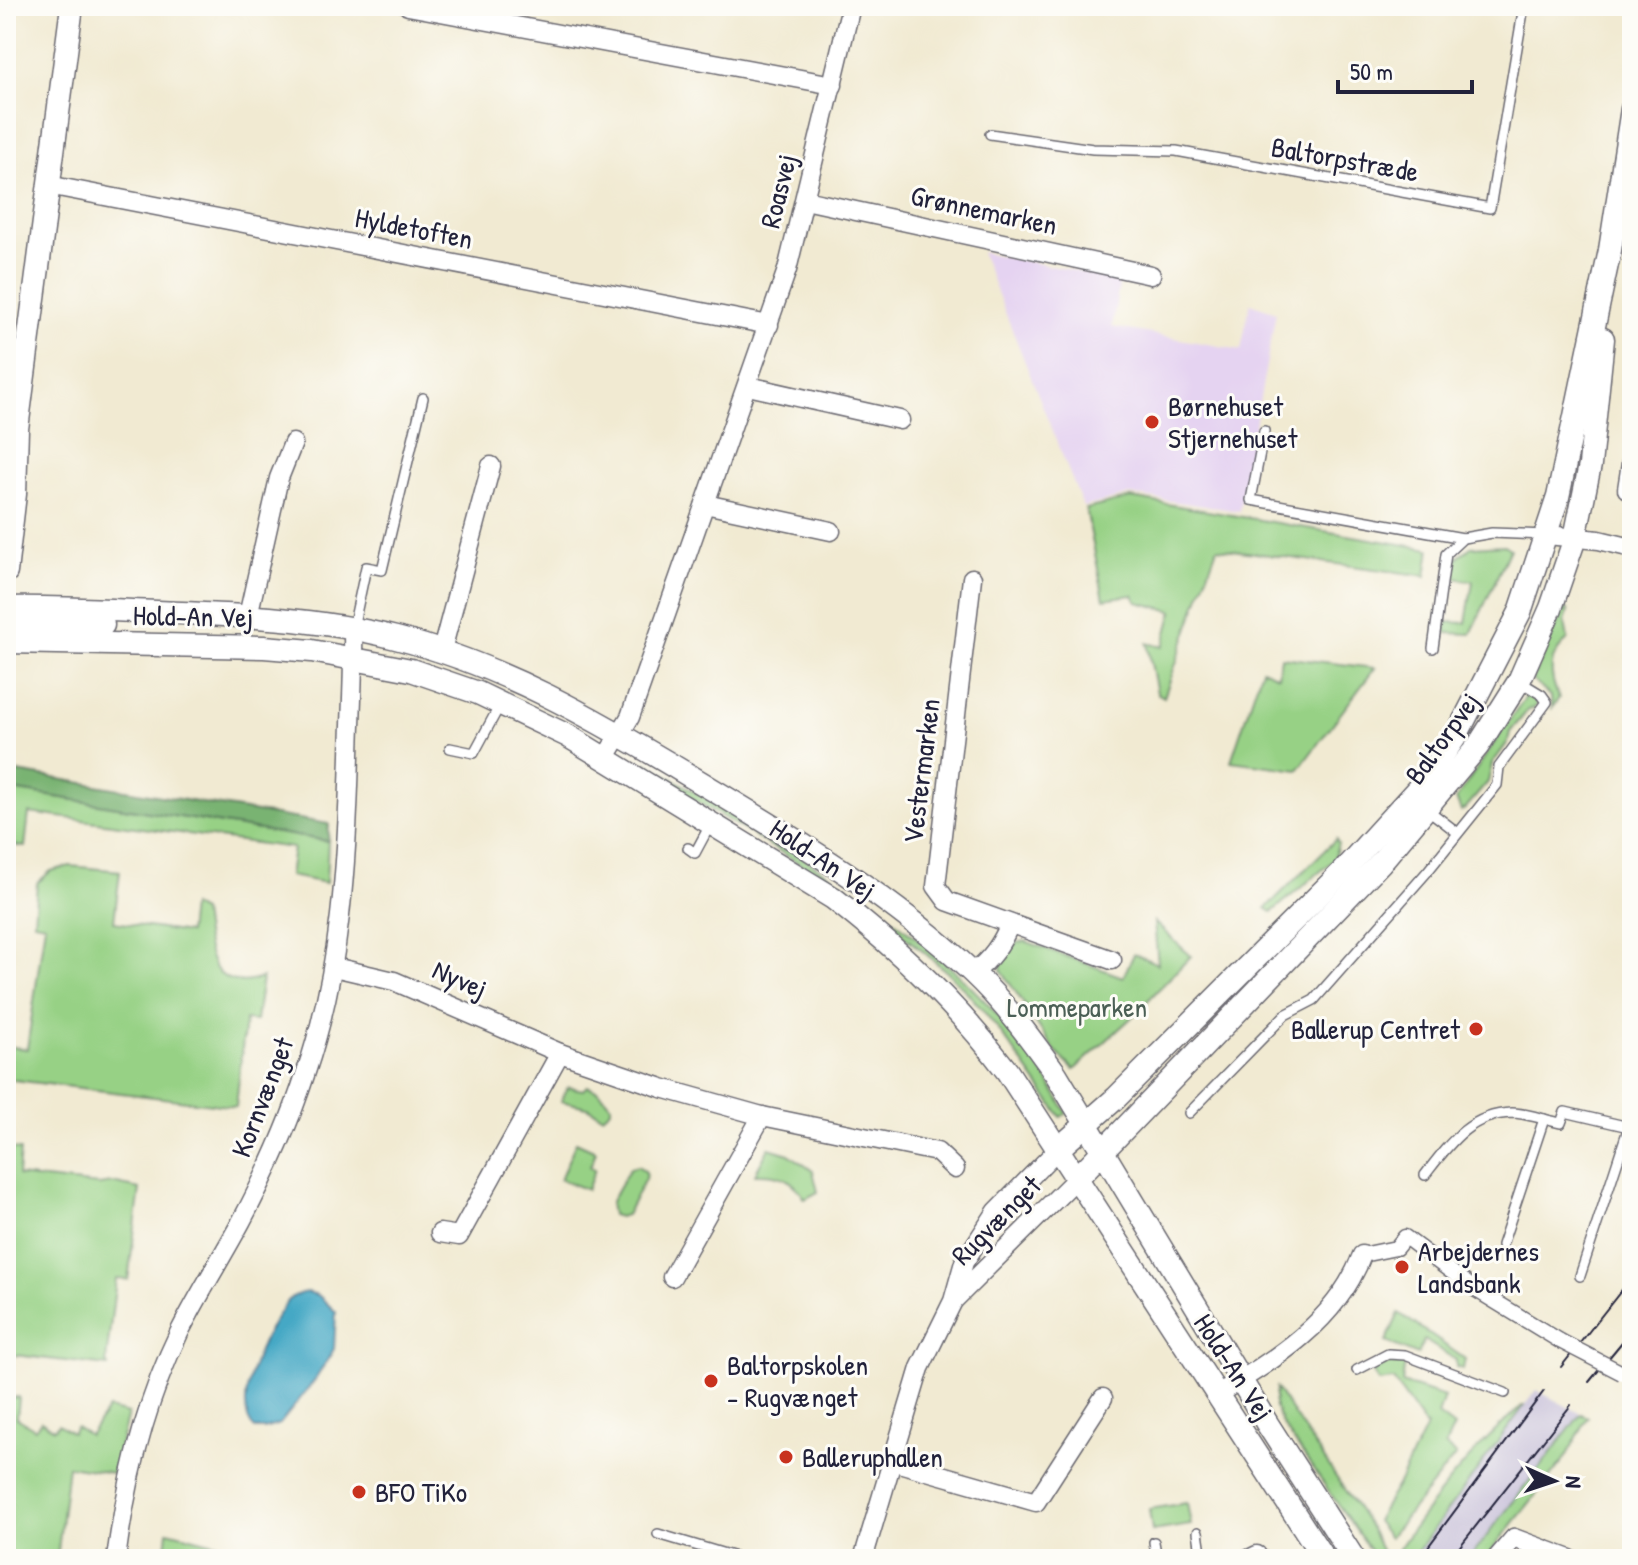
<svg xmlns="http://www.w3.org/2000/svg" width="1638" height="1565" viewBox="0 0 1638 1565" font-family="'Patrick Hand',sans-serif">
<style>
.built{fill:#e5d3f1}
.industrial{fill:#c7c0d9}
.green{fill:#97d185;stroke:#5c7a60;stroke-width:2}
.forest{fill:#79b372;stroke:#4e6a56;stroke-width:2}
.water{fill:#45a8c5;stroke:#346580;stroke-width:2}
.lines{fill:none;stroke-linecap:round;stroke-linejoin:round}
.service-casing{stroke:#6a6870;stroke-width:12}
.pedestrian-casing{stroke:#6a6870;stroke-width:17}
.minor-casing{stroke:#6a6870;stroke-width:21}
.tertiary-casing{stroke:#6a6870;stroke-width:25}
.service{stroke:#fff;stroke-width:9}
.pedestrian{stroke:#fff;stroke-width:14}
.minor{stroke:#fff;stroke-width:18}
.tertiary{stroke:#fff;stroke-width:22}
.tram{stroke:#22223b;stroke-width:2}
.pedestrian-bridge-casing{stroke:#6a6870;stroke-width:17;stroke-linecap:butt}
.pedestrian-bridge{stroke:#fff;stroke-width:14}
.poi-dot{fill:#c8321e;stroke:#fdfcf7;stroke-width:3}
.labels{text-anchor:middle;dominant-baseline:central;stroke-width:6;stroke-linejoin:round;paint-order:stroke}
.street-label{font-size:28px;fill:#22223b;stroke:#fdfcf7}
.poi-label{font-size:28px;fill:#22223b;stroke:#fdfcf7;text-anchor:start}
.park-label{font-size:28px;fill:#4b5f55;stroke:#fdfcf7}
</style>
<rect width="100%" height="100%" fill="#fdfcf7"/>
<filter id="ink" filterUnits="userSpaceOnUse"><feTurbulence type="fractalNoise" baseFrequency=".0125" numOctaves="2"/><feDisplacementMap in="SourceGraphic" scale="16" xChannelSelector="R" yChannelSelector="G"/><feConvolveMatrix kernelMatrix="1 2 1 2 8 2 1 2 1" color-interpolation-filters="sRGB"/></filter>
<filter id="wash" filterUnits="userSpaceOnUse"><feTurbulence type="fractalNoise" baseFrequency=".006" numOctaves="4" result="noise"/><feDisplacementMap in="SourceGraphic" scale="32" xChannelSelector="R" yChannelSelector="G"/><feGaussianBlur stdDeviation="1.8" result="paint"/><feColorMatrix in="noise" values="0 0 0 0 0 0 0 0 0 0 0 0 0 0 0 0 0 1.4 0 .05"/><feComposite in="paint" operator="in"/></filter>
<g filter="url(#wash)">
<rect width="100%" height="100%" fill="#f1ead2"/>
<!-- built -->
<polygon class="built" points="981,252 1120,280 1112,327 1241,350 1250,303 1276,312 1239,511 1130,495 1083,507"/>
<!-- industrial -->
<polygon class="industrial" points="1536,1390 1581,1414 1469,1559 1412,1559"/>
<!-- green -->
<g class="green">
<polygon points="1131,498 1430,549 1426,576 1217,548 1164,697 1157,693 1147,643 1163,647 1173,611 1137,602 1133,595 1104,599 1086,509"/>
<polygon points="1504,545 1510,549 1471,634 1445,633 1447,622 1466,623 1473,581 1453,578 1455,560 1471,547"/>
<path d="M1564,608L1568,610L1565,622L1568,640C1547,656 1549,676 1559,698L1552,708L1551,697L1532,680Z"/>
<polygon points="1281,657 1375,668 1298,770 1231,761 1262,669 1278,676"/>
<polygon points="1527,695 1535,696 1538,700 1535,708 1528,710 1510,732 1508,742 1492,764 1488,782 1465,809 1461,811 1456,799"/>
<path d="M647,763C801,857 979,948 1067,1113L1061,1117C1026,1069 992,1014 948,973C861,894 745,831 644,770Z"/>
<polygon points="6,789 328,841 326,883 289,876 293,848 29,813 25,847 6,844"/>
<polygon points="1336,839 1338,843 1334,860 1272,912 1266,908"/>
<path d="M70,866L120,871L114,922L188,933L191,906L202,912C207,951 210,995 262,978L256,1021L245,1020L236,1107L6,1079V1046L27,1049L45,924L34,922L37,883L51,871Z"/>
<path d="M1154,922L1191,956L1130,1019L1074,1070L1055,1051L1001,970C1001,957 1011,943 1025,941L1123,977L1134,954L1158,964Z"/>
<polygon points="587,1086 599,1091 611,1105 611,1109 603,1116 587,1107 561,1101 568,1087 583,1090"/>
<polygon points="576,1142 596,1151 590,1167 595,1169 587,1190 560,1179"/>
<polygon points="7,1148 20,1150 18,1176 99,1185 112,1183 140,1189 128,1280 116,1279 106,1361 108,1366 6,1354"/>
<path d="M769,1148L789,1154L813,1171L818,1192L805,1199C793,1178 779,1173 755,1174Z"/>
<polygon points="638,1166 646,1172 645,1179 626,1215 619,1217 612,1215 610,1203 630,1168"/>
<polygon points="1399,1313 1465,1359 1463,1369 1456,1367 1456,1360 1424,1340 1418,1355 1386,1342"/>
<polygon points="1394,1360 1405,1363 1402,1383 1444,1397 1438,1415 1454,1427 1445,1446 1456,1455 1389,1538 1376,1521 1400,1480 1426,1427 1393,1380 1379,1382 1372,1372"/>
<polygon points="1276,1388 1371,1529 1382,1552 1376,1559 1282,1424 1274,1405"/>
<polygon points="19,1397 17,1418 35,1429 41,1421 54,1429 58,1424 72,1433 76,1427 89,1435 108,1409 128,1414 113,1473 68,1466 57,1559 6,1559 6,1398"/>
<path d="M1522,1406H1524L1412,1559H1392C1432,1499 1468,1454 1522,1406Z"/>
<polygon points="1581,1414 1588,1417 1566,1457 1485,1559 1469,1559"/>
<polygon points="1187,1503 1191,1525 1152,1531 1149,1509"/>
<polygon points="168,1531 273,1558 273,1559 165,1559"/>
</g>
<!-- forest -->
<polygon class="forest" points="6,770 329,824 328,841 6,789"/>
<!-- water -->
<path class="water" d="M307,1292L318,1295L336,1312L334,1349L315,1380L280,1424L264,1429H255C228,1405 268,1321 290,1299C294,1295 300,1293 307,1292Z"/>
</g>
<g filter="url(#ink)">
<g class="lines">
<defs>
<g id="service">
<polyline points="990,134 1093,149 1176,151 1490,208 1524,6"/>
<polyline points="1264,431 1251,500 1463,538"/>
<polyline points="353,628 366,567 382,570 423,398"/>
<polyline points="1433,648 1446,554 1463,538 1492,533 1545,535"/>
<polyline points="450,748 474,753 501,703"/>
<polyline points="1427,809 1458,833"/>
<polyline points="688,848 695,853 710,825"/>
<polyline points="1189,1113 1285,1015 1314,1000 1427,872 1497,785 1499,767 1547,702 1542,695 1519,681"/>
<path d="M1425,1175C1449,1144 1470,1114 1512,1113C1527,1113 1545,1120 1561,1123L1565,1112L1629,1127"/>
<polyline points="1502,1245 1544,1119"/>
<polyline points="1580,1276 1632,1117"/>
<polyline points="1357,1370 1388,1354 1405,1355 1505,1393"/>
<polyline points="1198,1532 1202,1559"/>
<polyline points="658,1534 742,1559"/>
<polyline points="1154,1542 1157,1559"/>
</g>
<polyline id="pedestrian" points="1362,1255 1396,1248 1405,1237 1473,1288 1560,1341"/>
<g id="minor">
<polyline points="408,6 833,85"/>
<polyline points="48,185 769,325"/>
<polyline points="805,200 1151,275"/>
<polyline points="748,386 900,420"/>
<polyline points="1627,489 1632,457"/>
<polyline points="705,504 831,531"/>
<polyline points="1547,535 1599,540 1632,548"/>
<polyline points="972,578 936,886 947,901 1112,960"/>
<polyline points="248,616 279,478 293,443"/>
<polyline points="442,650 491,466"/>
<polyline points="606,757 630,717 787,270 851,6"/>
<polyline points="334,967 394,981 560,1053 662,1088 762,1116 937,1152 955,1169"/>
<path d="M973,973C991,959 1001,945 1010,924"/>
<polyline points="440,1233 459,1236 560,1053"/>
<polyline points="672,1277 762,1116"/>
<polyline points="955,1299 1077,1178"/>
<path d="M1216,1395C1274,1360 1337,1322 1362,1255"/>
<polyline points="892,1461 1036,1502 1103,1398"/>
<path d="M116,1559C126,1482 145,1403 179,1333C198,1295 221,1259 241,1222C266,1175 290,1122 306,1072C341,969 347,863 350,755C351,713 354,671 353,628"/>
<polyline points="863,1559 920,1368 953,1301 964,1262 997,1211 1058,1149"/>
<polyline points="1249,1559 1257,1555"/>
<polyline points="1496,1559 1514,1538 1570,1559"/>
</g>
<g id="tertiary">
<polyline points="6,572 15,494 17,429 72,6"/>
<path d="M6,608C56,607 107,610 157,612C237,615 318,618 396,638C503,665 597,720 690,776C788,835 888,893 972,972C1004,1002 1031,1039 1056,1074L1268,1425L1354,1559"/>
<polyline points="6,624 103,625"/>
<path d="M6,642L264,647L312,651L411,670L478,693L568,736L833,898C899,949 956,1004 1007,1071L1324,1559"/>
<polyline points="1058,1149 1116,1098 1342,872 1424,782 1456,736 1520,612 1558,497 1610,250 1632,109"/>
<polyline points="1077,1178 1381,862 1478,746 1519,681 1551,608 1575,538 1590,465 1603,339"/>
</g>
</defs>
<!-- service casing -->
<use href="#service" class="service-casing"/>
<!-- pedestrian casing -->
<use href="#pedestrian" class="pedestrian-casing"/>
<!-- minor casing -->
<use href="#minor" class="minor-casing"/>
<!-- tertiary casing -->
<use href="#tertiary" class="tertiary-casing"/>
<!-- service -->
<use href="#service" class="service"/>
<!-- pedestrian -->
<use href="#pedestrian" class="pedestrian"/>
<!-- minor -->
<use href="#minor" class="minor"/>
<!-- tertiary -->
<use href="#tertiary" class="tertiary"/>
<!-- tram -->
<g class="tram">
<polyline points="1561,1367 1632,1277"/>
<polyline points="1589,1382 1632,1330"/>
<polyline points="1419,1559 1544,1391"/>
<polyline points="1450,1559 1571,1405"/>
</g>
<defs>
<polyline id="pedestrian-bridge" points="1560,1341 1622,1373"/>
</defs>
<!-- pedestrian-bridge casing -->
<use href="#pedestrian-bridge" class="pedestrian-bridge-casing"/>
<!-- pedestrian-bridge -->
<use href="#pedestrian-bridge" class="pedestrian-bridge"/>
</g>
</g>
<!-- markers -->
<g class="poi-dot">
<circle cx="1152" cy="422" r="8"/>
<circle cx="1476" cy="1029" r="8"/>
<circle cx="1402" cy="1267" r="8"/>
<circle cx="711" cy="1381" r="8"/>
<circle cx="786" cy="1457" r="8"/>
<circle cx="359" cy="1492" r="8"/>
</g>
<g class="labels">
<!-- street labels -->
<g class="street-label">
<text transform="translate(1345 159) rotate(10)">Baltorpstræde</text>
<text transform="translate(778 191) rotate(-76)">Roasvej</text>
<text transform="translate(984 210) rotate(12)">Grønnemarken</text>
<text transform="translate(414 228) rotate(11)">Hyldetoften</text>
<text transform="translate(193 616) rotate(1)">Hold-An Vej</text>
<text transform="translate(1442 738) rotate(-54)">Baltorpvej</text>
<text transform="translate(921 771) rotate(-83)">Vestermarken</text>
<text transform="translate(823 859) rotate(34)">Hold-An Vej</text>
<text transform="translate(460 979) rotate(24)">Nyvej</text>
<text transform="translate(262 1097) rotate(-69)">Kornvænget</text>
<text transform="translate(996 1220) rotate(-45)">Rugvænget</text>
<text transform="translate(1234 1367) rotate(57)">Hold-An Vej</text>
</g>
<!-- poi labels -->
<g class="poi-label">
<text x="1168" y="406">Børnehuset<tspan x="1168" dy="32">Stjernehuset</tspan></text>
<text x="1460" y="1029" text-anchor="end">Ballerup Centret</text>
<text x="1418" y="1251">Arbejdernes<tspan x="1418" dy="32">Landsbank</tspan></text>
<text x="727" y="1365">Baltorpskolen<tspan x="727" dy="32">- Rugvænget</tspan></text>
<text x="802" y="1457">Balleruphallen</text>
<text x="375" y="1492">BFO TiKo</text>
</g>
<!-- park labels -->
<g class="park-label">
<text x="1077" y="1007">Lommeparken</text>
</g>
</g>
<!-- margin -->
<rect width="1638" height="1565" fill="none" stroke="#fdfcf7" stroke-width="32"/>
<!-- north arrow -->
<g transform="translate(1554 1481) rotate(93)" stroke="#fdfcf7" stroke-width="6" paint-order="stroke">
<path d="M0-6L14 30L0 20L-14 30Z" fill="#22223b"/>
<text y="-12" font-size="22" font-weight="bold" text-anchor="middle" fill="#22223b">N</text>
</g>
<!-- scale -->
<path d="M1338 80v12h134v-12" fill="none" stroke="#22223b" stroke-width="4"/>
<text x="1350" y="80" font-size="24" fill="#22223b" stroke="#fdfcf7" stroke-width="6" paint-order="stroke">50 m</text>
</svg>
